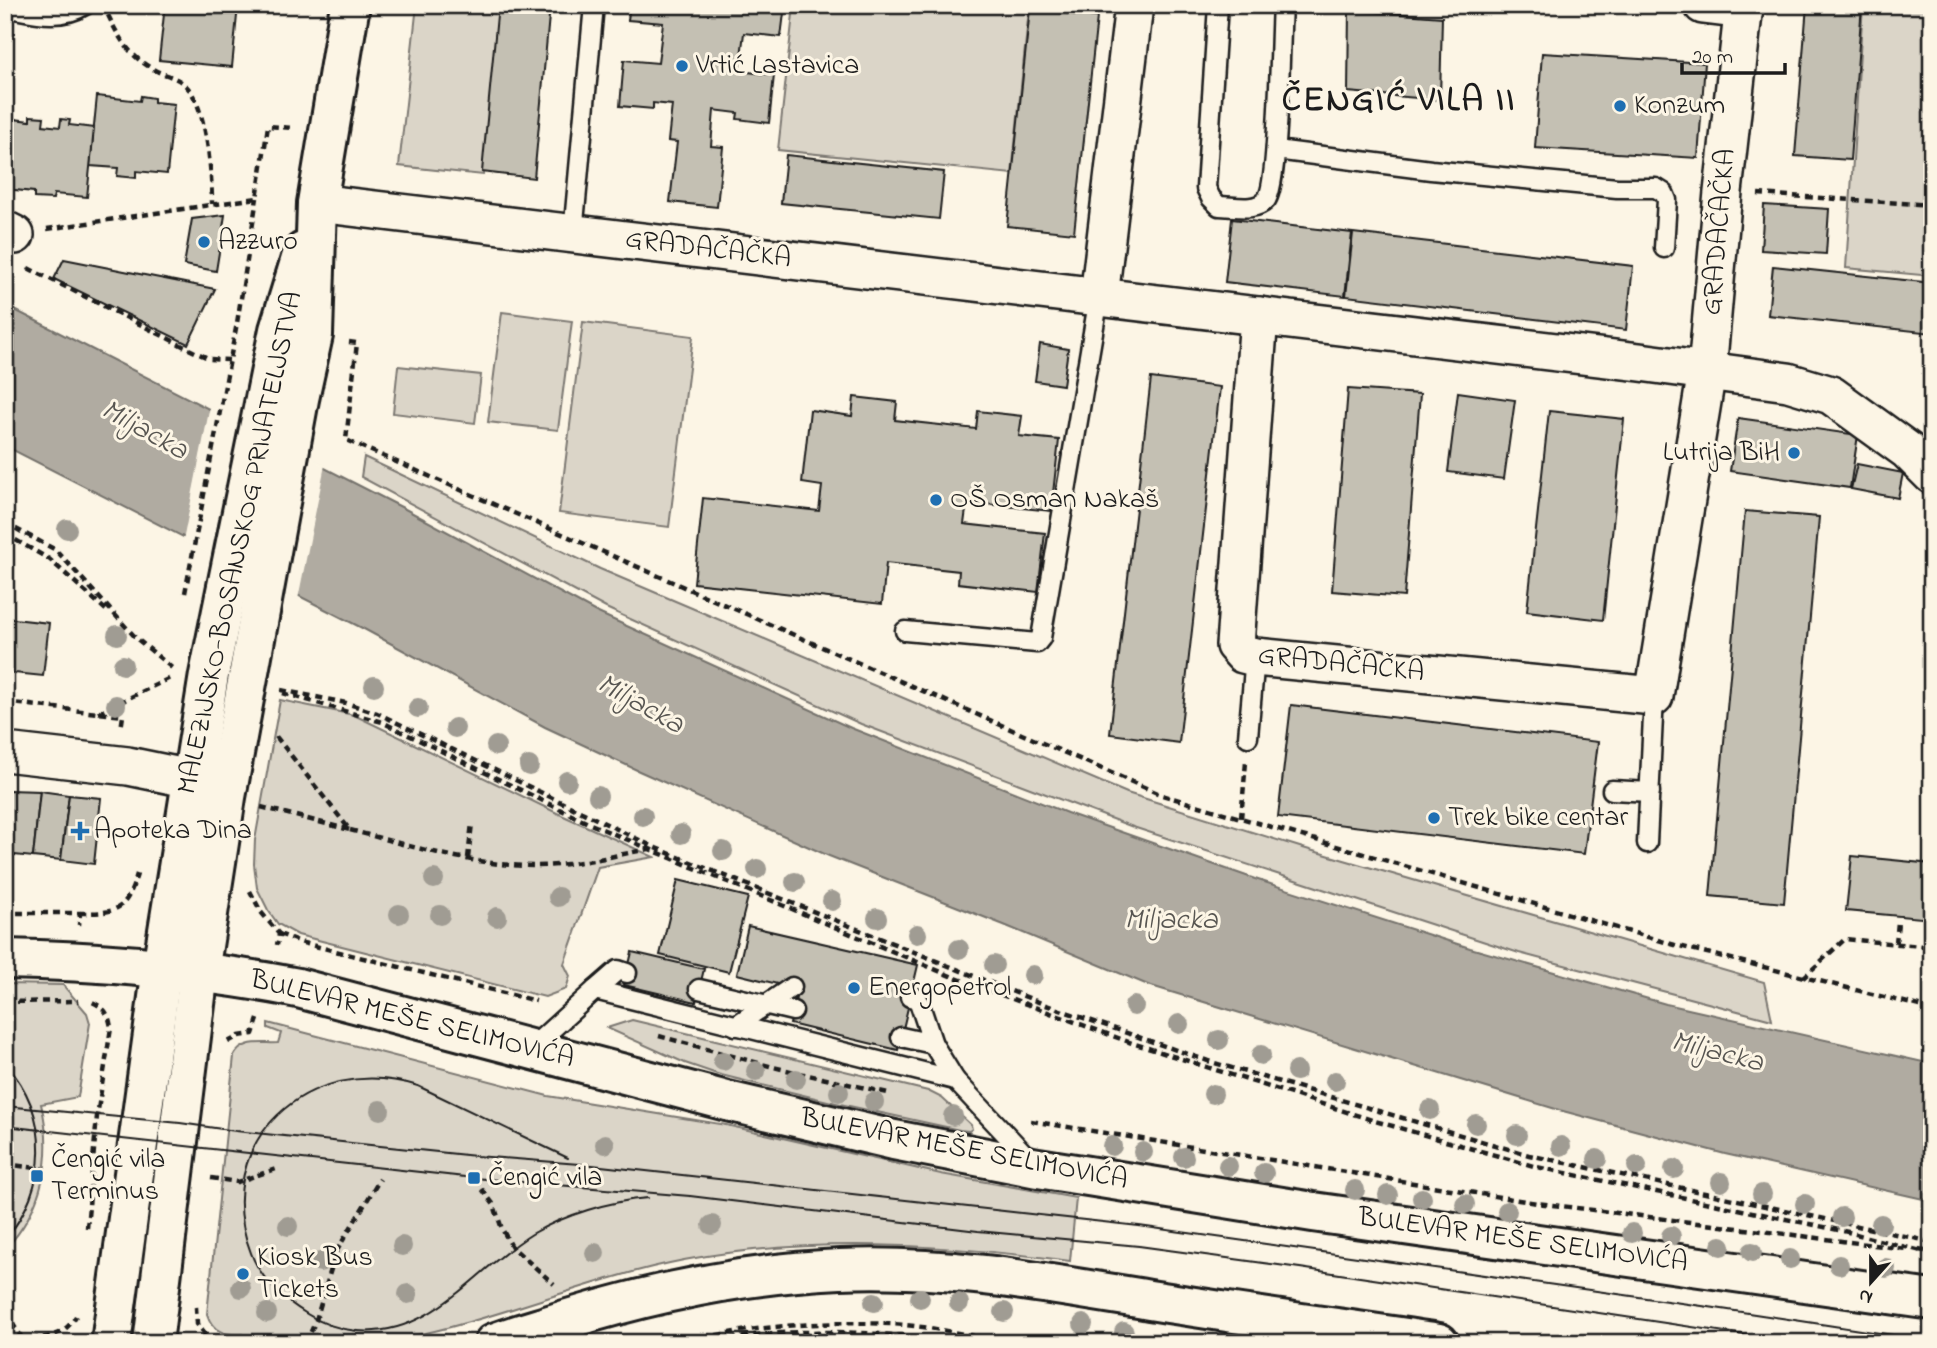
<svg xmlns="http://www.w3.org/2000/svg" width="1937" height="1348" viewBox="0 0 1937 1348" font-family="'Indie Flower',sans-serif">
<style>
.green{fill:#dbd5c8;stroke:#7c7872;stroke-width:2}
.water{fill:#b0aba1;stroke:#75726c;stroke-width:2}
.pier{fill:#fcf5e5}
.building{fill:#c4c0b3;stroke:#1c1c1c;stroke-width:2}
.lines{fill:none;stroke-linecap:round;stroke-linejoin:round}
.lane-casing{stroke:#1c1c1c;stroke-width:23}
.street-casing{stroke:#1c1c1c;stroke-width:42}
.secondary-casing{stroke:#1c1c1c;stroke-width:44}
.path{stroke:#1c1c1c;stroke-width:4.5;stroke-dasharray:7 5;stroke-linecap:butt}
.lane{stroke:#fcf5e5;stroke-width:18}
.street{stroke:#fcf5e5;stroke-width:37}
.secondary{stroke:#fcf5e5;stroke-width:38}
.tram{stroke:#1c1c1c;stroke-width:2}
.tree{fill:#a09c93}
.poi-dot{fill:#1f6fb2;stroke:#fcf5e5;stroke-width:2.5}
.labels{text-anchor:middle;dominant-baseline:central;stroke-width:6;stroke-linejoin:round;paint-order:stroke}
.poi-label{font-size:28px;fill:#1c1c1c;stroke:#fcf5e5;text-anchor:start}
.street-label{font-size:28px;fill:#1c1c1c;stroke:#fcf5e5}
.water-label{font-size:30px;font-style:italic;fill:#575551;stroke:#fcf5e5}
.district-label{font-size:35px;font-weight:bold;letter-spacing:2px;fill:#1c1c1c;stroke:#fcf5e5}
</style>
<rect width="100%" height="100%" fill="#fcf5e5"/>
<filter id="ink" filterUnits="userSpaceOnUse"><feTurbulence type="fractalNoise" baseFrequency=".0143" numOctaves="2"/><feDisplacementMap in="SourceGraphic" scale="14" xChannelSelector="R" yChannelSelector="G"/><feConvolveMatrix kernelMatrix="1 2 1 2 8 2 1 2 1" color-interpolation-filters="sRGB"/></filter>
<g filter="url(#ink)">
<!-- green -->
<g class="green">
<polygon points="417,5 503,5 483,175 399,166"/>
<polygon points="794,5 995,5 1029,9 1012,174 778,150"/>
<polygon points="1863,5 1932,5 1932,276 1846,268"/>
<polygon points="502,312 572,321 558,430 488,422"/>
<polygon points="583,322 693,336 669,527 559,513"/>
<polygon points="398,366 481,375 475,423 393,413"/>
<polygon points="364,457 600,569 1127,793 1303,848 1764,982 1772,1020 1519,953 1133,827 861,724 606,608 361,477"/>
<polygon points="280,700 354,715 557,813 654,857 598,867 564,964 570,976 566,989 545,997 298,935 278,924 268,910 257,888 254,864 255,840"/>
<path d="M5,984L63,985L87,1013L90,1023L78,1097L41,1104C54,1155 43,1210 5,1249Z"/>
<polygon points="632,1020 928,1091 942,1098 971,1125 972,1129 969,1131 960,1130 840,1104 717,1074 685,1063 607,1028"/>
<path d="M268,1023L548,1096L726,1125L941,1174L1076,1198L1070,1261C942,1244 812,1236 684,1260C587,1279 495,1321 398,1339C351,1348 292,1343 244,1343L243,1334C225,1335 213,1333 207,1314L234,1056C243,1039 261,1044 278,1043L281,1033L268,1028Z"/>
</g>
<!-- water -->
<polygon class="water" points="5,305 407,510 596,612 851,728 1067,813 1255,879 1470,948 1666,1004 1932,1064 1932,1201 1725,1154 1559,1110 1148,985 1004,925 829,856 639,771 545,727 364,629 5,446"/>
<!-- pier -->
<polygon class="pier" points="210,406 325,465 298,599 183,541"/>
<!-- building -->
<g class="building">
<polygon points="165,5 238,5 232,67 159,60"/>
<polygon points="498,5 550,5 534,178 482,172"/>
<polygon points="630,5 785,5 781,37 744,33 739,71 774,75 769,123 737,119 738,113 714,110 711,146 723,147 717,207 670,202 677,142 668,141 672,105 653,103 653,109 620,106 624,60 658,63 663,23 628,20"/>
<polygon points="995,5 1066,5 1065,12"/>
<polygon points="1807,5 1862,5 1850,160 1795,156"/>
<polygon points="1030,9 1097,17 1074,233 1007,226"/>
<polygon points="1349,10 1442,17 1440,100 1348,92"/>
<polygon points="1542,53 1705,63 1698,158 1535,148"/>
<polygon points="5,85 10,85 5,130"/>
<polygon points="97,96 140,101 141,96 154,98 154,102 174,104 167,174 136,171 136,178 117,176 118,168 90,166"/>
<polygon points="30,116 44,117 43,125 60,127 61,119 70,120 69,125 94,128 87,197 54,194 53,199 34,198 34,192 5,189 6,118 30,121"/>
<polygon points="786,155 944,172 939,219 781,203"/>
<polygon points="1764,205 1829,209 1826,254 1761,250"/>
<polygon points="225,215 216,271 184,265 192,219"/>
<polygon points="1232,219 1352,233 1345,296 1225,282"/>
<polygon points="1353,233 1633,266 1626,330 1346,296"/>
<polygon points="64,259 215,289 188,344 54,279"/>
<polygon points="1773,266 1932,283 1932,333 1768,315"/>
<polygon points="1040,344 1068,349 1063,385 1035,381"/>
<polygon points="1151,378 1220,387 1179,743 1110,734"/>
<polygon points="1348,389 1420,394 1404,597 1332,591"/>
<polygon points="1458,392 1515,400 1504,479 1448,472"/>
<polygon points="854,397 897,402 895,420 976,429 978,411 1022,416 1019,436 1059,440 1051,511 967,502 964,524 1045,533 1038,592 958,583 959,571 886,563 882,604 694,583 703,498 819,511 822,486 802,483 810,410 852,416"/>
<polygon points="1549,411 1624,419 1603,620 1527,611"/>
<polygon points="1738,418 1858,435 1850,488 1730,471"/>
<polygon points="1857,464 1903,473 1898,498 1851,489"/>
<polygon points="1745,511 1819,517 1784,903 1710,896"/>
<polygon points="5,618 49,623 43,676 5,672"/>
<polygon points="1291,705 1598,742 1584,854 1278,817"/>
<polygon points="5,789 9,790 5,828"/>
<polygon points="9,790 40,791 33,857 5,854"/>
<polygon points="40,791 69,795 61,860 33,857"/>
<polygon points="69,795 101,798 94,864 61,860"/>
<polygon points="1852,856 1932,864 1932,919 1846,911"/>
<polygon points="678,880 748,897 729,972 660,955"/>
<polygon points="748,926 918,965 898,1050 790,1024 798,989 737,974"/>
<polygon points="632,952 704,969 696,1002 624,985"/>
</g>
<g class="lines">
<defs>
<g id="lane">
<path d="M1218,5L1206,188L1211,198L1219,206C1234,206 1255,212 1266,200C1279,185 1280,35 1282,5"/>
<path d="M5,7C32,12 60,21 85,5"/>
<polyline points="1276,150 1431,170 1617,188 1656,188 1664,193 1667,200 1664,248"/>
<polyline points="573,234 594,5"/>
<polyline points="905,631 1037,643 1041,638 1099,297"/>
<polyline points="1248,737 1255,657"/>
<polyline points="1612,790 1650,792"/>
<polyline points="1647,843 1654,696"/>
<polyline points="699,989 793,1011"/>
<polyline points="595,990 618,970 627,973"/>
<polyline points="910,997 918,999 933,1044"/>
<polyline points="735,1026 792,987"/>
<polyline points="901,1037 933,1044 955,1080"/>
<polyline points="530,1049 595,990 955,1080 1030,1160"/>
</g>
<g id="street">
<polyline points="1703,5 1744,10"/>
<polyline points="317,203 1640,362 1788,382 1831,395 1907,450 1932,475"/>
<polyline points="5,230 15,235"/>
<polyline points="1099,297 1134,5"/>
<polyline points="1259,316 1235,645 1243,654 1255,657 1654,696 1707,371 1723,192 1744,5"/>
<polyline points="5,752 128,766 191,779"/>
</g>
<g id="secondary">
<path d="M5,959C104,961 201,969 298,988L727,1101L894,1140L1038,1168L1313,1212L1932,1300"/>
<polyline points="111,1343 162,968 209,675 279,330 303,252"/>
<polyline points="153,1343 199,972 226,797 299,399 313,335 317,203 350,5"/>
<path d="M494,1343C517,1334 542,1328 565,1320C655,1292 746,1273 840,1269C947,1264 1051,1284 1156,1301C1250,1316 1345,1329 1439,1343"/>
</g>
</defs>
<!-- lane casing -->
<use href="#lane" class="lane-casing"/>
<!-- street casing -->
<use href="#street" class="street-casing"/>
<!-- secondary casing -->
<use href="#secondary" class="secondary-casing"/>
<!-- path -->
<g class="path">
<path d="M108,15C119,38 128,54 151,68C162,75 176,76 185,85C207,104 212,176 212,204"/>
<polyline points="1758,194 1932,205"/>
<polyline points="47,229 257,198 268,126 293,128"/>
<polyline points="28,268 193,351 210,359 229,360"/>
<polyline points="349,342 357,343 346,440 1162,795 1675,945 1932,1009"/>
<polyline points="5,523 56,550 136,638 172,668"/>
<polyline points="5,534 49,559 107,611"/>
<polyline points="185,593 237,323 257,198"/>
<polyline points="281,690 346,703 377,713 656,848 1046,1005 1208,1061 1529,1155 1932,1242"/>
<polyline points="283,693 382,722 588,823 953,977 1129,1042 1375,1121 1537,1167 1848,1232 1921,1251"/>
<polyline points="5,702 123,716 121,729"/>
<polyline points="98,713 170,678"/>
<polyline points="261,807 350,830 274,734"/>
<polyline points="1241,818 1246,762"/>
<path d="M350,830C411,846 473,866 536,866C573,866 612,856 649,849"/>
<polyline points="468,858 472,823"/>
<polyline points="250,891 261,912 279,934 277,945"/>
<polyline points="5,913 80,913 79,925"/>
<path d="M80,913C117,913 126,911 137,874"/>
<polyline points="279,934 303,943 536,1001"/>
<polyline points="1896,943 1898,922"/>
<polyline points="1803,978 1845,939 1932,947"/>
<polyline points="5,1002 78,1001"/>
<polyline points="659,1036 773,1067 888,1093"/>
<polyline points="228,1042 239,1036 253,1034 258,1019"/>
<polyline points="1031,1121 1537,1203 1906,1249"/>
<polyline points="5,1164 44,1169"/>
<polyline points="211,1178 237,1182 279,1168"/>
<polyline points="482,1189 494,1205 502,1229 512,1247 554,1284"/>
<path d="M87,1228L97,1116L111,1028C109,1013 104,1007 90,1001"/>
<polyline points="1918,1250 1932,1252"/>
<polyline points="196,1307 197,1324 212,1343"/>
<polyline points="5,1313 23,1339"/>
<path d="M23,1343V1339C45,1338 64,1337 76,1316"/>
<polyline points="306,1343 316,1320 336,1252 380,1179"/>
<path d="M681,1343C749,1326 821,1321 891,1324C932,1326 974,1337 1014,1343"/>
<path d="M706,1343C793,1324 885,1333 972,1343"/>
</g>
<!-- lane -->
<use href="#lane" class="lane"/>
<!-- street -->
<use href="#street" class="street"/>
<!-- secondary -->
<use href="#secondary" class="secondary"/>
<!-- tram -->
<g class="tram">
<path d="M5,1063C52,1116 49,1186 5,1240"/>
<polyline points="5,1106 180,1123 236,1131 476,1156 592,1165 1139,1226 1702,1306 1932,1341"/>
<polyline points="5,1126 474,1178 690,1196 978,1231 1139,1246 1300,1268 1798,1343"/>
<path d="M568,1158L418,1086C309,1051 208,1143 251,1253C261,1280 284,1300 307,1314C322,1324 339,1329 357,1331C431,1338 475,1269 532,1234C564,1215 610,1201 648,1198"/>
</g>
</g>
<!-- trees -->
<g class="tree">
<circle cx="67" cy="529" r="10"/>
<circle cx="117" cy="635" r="10"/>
<circle cx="123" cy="665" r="10"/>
<circle cx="374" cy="686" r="10"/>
<circle cx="116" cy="705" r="10"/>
<circle cx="418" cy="708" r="10"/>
<circle cx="455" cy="728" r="10"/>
<circle cx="496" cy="746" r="10"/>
<circle cx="529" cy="766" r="10"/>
<circle cx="567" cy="781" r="10"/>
<circle cx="598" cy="796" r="10"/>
<circle cx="643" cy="816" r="10"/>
<circle cx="681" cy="834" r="10"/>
<circle cx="723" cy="851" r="10"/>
<circle cx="757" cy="869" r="10"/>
<circle cx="434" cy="879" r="10"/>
<circle cx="795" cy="882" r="10"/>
<circle cx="558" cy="897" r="10"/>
<circle cx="832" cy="901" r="10"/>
<circle cx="399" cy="914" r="10"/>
<circle cx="440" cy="915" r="10"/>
<circle cx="497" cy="917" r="10"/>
<circle cx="877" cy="918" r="10"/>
<circle cx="917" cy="934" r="10"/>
<circle cx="959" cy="949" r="10"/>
<circle cx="994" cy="965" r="10"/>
<circle cx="1033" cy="975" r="10"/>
<circle cx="1134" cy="1006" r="10"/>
<circle cx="1179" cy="1024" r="10"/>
<circle cx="1219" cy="1040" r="10"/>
<circle cx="1261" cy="1055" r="10"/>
<circle cx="723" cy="1061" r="10"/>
<circle cx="756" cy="1071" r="10"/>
<circle cx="1296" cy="1071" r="10"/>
<circle cx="796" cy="1079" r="10"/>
<circle cx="1335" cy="1081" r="10"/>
<circle cx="839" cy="1092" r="10"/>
<circle cx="1213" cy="1094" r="10"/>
<circle cx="874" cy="1102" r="10"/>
<circle cx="380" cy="1110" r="10"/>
<circle cx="1430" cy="1110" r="10"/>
<circle cx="953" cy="1116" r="10"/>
<circle cx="1476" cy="1124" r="10"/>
<circle cx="1517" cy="1135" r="10"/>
<circle cx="605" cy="1144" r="10"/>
<circle cx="1112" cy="1146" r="10"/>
<circle cx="1561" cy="1146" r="10"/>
<circle cx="1143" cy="1152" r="10"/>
<circle cx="1184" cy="1157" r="10"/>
<circle cx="1597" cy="1159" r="10"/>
<circle cx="1228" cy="1166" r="10"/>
<circle cx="1637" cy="1166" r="10"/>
<circle cx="1674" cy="1169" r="10"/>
<circle cx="1264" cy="1173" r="10"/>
<circle cx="1721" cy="1182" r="10"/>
<circle cx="1355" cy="1190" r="10"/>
<circle cx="1762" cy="1194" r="10"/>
<circle cx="1388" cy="1195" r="10"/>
<circle cx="1422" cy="1198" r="10"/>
<circle cx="1465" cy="1204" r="10"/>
<circle cx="1805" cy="1204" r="10"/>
<circle cx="1507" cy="1211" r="10"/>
<circle cx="1842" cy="1217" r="10"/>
<circle cx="1881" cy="1224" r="10"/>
<circle cx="712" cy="1225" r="10"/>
<circle cx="288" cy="1226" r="10"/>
<circle cx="1632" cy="1233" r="10"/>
<circle cx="1671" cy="1236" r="10"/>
<circle cx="402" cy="1246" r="10"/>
<circle cx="1721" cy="1246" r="10"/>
<circle cx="1752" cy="1252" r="10"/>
<circle cx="595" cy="1253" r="10"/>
<circle cx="1790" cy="1259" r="10"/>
<circle cx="320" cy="1262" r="10"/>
<circle cx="1839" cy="1265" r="10"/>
<circle cx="1886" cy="1268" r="10"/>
<circle cx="241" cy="1288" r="10"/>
<circle cx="408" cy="1294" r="10"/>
<circle cx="920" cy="1298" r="10"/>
<circle cx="874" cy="1302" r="10"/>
<circle cx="959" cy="1303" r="10"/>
<circle cx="1004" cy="1312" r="10"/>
<circle cx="267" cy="1313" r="10"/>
<circle cx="1083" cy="1324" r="10"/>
<circle cx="1124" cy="1332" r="10"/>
</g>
</g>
<!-- markers -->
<g class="poi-dot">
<circle cx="682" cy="66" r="7"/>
<circle cx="1620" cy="106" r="7"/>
<circle cx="204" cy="242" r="7"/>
<circle cx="1794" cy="453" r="7"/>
<circle cx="936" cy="500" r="7"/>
<circle cx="1434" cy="818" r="7"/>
<path d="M76.5 820.5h7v7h7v7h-7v7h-7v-7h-7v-7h7z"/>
<circle cx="854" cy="988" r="7"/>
<rect x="30" y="1169" width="14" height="14" rx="3.5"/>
<rect x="467" y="1171" width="14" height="14" rx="3.5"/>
<circle cx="243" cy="1274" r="7"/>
</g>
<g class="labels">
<!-- poi labels -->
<g class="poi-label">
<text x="696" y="66">Vrtić Lastavica</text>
<text x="1634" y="106">Konzum</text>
<text x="218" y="242">Azzuro</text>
<text x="1780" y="453" text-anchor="end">Lutrija BiH</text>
<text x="950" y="500">OŠ Osman Nakaš</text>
<text x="1448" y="818">Trek bike centar</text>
<text x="94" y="831">Apoteka Dina</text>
<text x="868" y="988">Energopetrol</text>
<text x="51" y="1160">Čengić vila<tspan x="51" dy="32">Terminus</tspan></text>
<text x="488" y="1178">Čengić vila</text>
<text x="257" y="1258">Kiosk Bus<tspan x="257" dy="32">Tickets</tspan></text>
</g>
<!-- street labels -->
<g class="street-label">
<text transform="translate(1720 232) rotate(-85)">GRADAČAČKA</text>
<text transform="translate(708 250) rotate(7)">GRADAČAČKA</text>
<text transform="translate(241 543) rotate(-78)">MALEZIJSKO-BOSANSKOG PRIJATELJSTVA</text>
<text transform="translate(1341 665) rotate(6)">GRADAČAČKA</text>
<text transform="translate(412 1020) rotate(14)">BULEVAR MEŠE SELIMOVIĆA</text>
<text transform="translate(964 1150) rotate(11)">BULEVAR MEŠE SELIMOVIĆA</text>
<text transform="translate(1523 1241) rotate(8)">BULEVAR MEŠE SELIMOVIĆA</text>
</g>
<!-- water labels -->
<g class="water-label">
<text transform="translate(144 431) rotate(29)">Miljacka</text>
<text transform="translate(640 705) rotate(29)">Miljacka</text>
<text x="1171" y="921">Miljacka</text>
<text transform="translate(1717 1053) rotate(14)">Miljacka</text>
</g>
<!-- district labels -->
<g class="district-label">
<text x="1399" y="101">ČENGIĆ VILA II</text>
</g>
</g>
<!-- margin -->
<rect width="1937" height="1348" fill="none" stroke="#fcf5e5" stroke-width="28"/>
<rect x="14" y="14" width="1909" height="1320" fill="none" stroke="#1c1c1c" stroke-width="2.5" filter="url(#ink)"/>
<!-- north arrow -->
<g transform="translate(1871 1282) rotate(201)" stroke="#fcf5e5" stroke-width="5" paint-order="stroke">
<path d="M0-5L12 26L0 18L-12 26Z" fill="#1c1c1c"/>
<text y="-10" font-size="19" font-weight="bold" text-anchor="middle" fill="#1c1c1c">N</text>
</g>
<!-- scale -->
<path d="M1682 63v10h103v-10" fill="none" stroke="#1c1c1c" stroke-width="3.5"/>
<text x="1692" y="63" font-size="21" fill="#1c1c1c" stroke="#fcf5e5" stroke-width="5" paint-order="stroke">20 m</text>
</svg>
